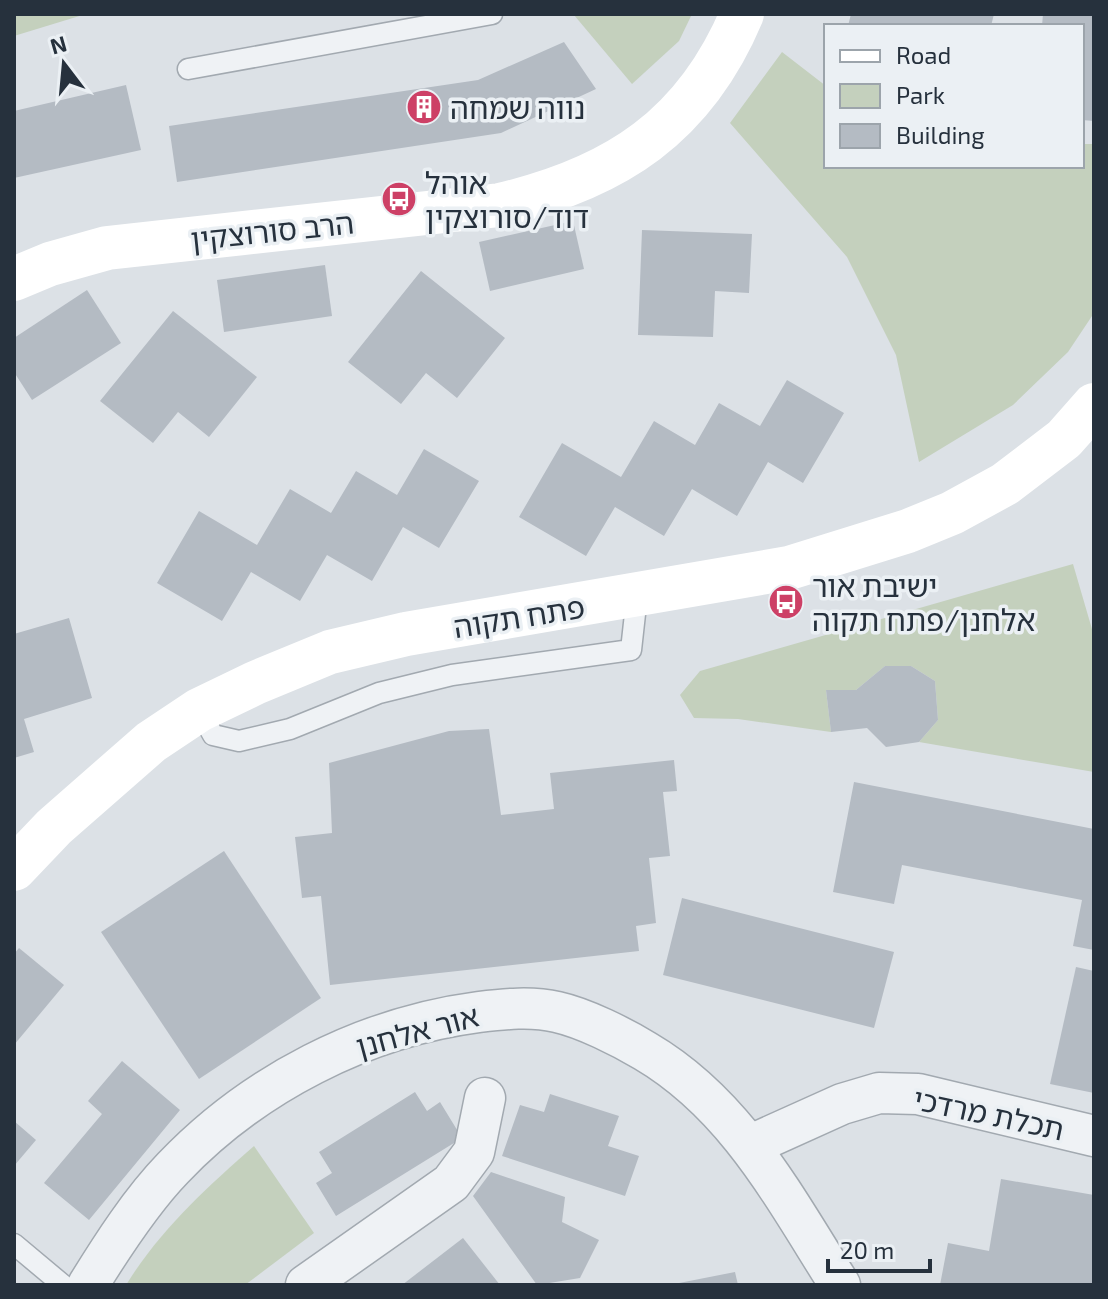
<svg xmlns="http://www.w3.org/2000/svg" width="1108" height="1299" viewBox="0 0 1108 1299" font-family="'Exo 2','Noto Sans Hebrew',sans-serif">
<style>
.green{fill:#c4d0bd}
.building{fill:#b4bbc3}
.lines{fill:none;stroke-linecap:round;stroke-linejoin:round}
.lane-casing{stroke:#a2a9b0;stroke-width:23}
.street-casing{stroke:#a2a9b0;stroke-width:43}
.lane{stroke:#eff2f5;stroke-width:20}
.street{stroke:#eff2f5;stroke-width:40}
.secondary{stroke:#fff;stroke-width:44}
.labels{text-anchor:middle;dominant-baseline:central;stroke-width:7;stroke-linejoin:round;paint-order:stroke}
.poi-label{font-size:30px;fill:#26313d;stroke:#ebf0f4;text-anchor:start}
.street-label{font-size:30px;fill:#26313d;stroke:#ebf0f4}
</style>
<rect width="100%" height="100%" fill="#dce1e6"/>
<!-- green -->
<g class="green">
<polygon points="14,14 86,14 14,36"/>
<polygon points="692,14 679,41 632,84 574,15"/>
<polygon points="782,52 826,86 826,166 1082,166 1082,144 1094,144 1094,313 1068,352 1013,405 919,462 896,355 847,257 730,123"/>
<polygon points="1073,564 1094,636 1094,772 919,742 938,720 935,681 911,666 885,666 856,690 826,690 831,732 738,719 694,718 680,695 700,671"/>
<path d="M254,1146L314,1233L245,1285H126C160,1230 206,1188 254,1146Z"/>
</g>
<!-- building -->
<g class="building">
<polygon points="851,14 994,14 991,26 848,26"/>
<polygon points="1043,14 1094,14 1094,121 1082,120 1082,26 1042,26"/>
<polygon points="564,42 596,89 501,133 177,182 169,126 478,80"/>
<polygon points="126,85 141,150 14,178 14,111"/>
<polygon points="573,221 584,269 490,291 479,242"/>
<polygon points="642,230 752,234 749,293 715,291 713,337 638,335"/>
<polygon points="325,265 332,316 224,332 217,280"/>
<polygon points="421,271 505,338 457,398 426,373 401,404 348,362"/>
<polygon points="87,290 121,343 32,400 14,372 14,338"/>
<polygon points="173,311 257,377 209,437 178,412 153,443 100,401"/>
<polygon points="787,380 844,413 803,483 768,462 737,516 692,489 664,536 615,507 586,556 519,517 562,443 621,477 654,421 695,445 719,403 760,426"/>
<polygon points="424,449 479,481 439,548 403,527 372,581 327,555 300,601 251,572 222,621 157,583 199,511 257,545 290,489 331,513 356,471 397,495"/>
<polygon points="69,618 92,698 24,719 34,752 14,758 14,634"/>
<polygon points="885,666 911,666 935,681 938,720 919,742 886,747 867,728 831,732 826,690 856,690"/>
<polygon points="489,729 501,815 554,809 550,773 674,760 677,791 663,792 670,856 649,858 656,923 636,926 639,951 330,985 321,896 302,898 295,837 332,833 329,763 449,731"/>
<polygon points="854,782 1094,829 1094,950 1073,946 1082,900 902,865 894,904 833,892"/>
<polygon points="224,851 321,998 199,1079 101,932"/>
<polygon points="682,898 894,952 874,1028 663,975"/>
<polygon points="19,948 64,985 14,1045 14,954"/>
<polygon points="1076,967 1094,971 1094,1093 1050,1084"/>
<polygon points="122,1061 180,1110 89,1220 44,1183 102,1114 88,1101"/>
<polygon points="415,1092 427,1111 440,1102 462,1138 336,1216 316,1183 332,1173 319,1152"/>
<polygon points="550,1094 619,1116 608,1146 639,1156 625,1196 502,1156 520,1105 544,1112"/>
<polygon points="14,1121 36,1140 14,1166"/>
<polygon points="491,1172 565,1197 562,1222 599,1240 580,1278 537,1285 473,1196"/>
<polygon points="1001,1179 1094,1195 1094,1285 940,1285 948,1243 989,1251"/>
<polygon points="463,1238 500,1285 402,1285"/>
<polygon points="735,1272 738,1285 674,1285 674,1284"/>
</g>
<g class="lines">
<defs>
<g id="lane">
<polyline points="188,69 492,14"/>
<polyline points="199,710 213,735 239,741 290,729 379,693 452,675 631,650 637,596"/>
<polyline points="14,1244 63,1285"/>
</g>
<g id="street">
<polyline points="751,1145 842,1104 879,1093 918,1094 1094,1136"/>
<path d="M88,1285C112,1246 141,1201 173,1168C253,1084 364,1027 479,1012C505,1009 531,1006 557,1012C584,1018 622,1037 645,1051C737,1105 785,1199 840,1285"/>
<polyline points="306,1285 451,1183 474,1152 485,1098"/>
</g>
</defs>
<!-- lane casing -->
<use href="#lane" class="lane-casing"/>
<!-- street casing -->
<use href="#street" class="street-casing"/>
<!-- lane -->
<use href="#lane" class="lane"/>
<!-- street -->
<use href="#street" class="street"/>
<!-- secondary -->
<g class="secondary">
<path d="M14,279L50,264L107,248L500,205C616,178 695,126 742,14"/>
<polyline points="14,869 54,827 151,742 199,710 255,683 330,652 406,634 789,568 908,531 952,513 1005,484 1064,439 1094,405"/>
</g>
</g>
<!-- icons -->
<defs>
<symbol id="building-disc" viewBox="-11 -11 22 22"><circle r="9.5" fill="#cd4066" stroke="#ebf0f4"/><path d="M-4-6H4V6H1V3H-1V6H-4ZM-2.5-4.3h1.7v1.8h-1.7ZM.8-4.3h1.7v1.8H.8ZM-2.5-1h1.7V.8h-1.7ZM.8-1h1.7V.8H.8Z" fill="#fff"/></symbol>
<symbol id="bus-disc" viewBox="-11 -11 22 22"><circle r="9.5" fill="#cd4066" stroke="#ebf0f4"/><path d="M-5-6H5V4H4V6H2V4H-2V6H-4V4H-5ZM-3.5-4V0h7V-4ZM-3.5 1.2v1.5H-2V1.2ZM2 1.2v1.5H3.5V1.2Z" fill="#fff"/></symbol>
</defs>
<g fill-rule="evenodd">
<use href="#building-disc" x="404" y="87" width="40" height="40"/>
<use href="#bus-disc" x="379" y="179" width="40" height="40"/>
<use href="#bus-disc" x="766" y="582" width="40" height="40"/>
</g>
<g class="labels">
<!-- poi labels -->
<g class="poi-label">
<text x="450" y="107">נווה שמחה</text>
<text x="425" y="182">אוהל<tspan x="425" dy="34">דוד/סורוצקין</tspan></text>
<text x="812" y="585">ישיבת אור<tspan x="812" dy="34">אלחנן/פתח תקוה</tspan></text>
</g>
<!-- street labels -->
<g class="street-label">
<text transform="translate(272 230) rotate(-6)">הרב סורוצקין</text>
<text transform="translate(519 616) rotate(-9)">פתח תקוה</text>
<text transform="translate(417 1030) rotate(-15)">אור אלחנן</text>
<text transform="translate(989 1113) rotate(12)">תכלת מרדכי</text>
</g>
</g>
<!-- border -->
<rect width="1108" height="1299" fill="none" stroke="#26313d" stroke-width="32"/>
<!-- legend -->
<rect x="824" y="24" width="260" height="144" fill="#ebf0f4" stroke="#9ca4ab" stroke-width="2"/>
<rect x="840" y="50" width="40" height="12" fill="#ffffff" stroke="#9ca4ab" stroke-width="2"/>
<text x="896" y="64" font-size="24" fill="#26313d">Road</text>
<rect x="840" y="84" width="40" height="24" fill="#c4d0bd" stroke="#9ca4ab" stroke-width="2"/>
<text x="896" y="104" font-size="24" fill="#26313d">Park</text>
<rect x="840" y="124" width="40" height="24" fill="#b4bbc3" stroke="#9ca4ab" stroke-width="2"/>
<text x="896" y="144" font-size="24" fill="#26313d">Building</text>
<!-- north arrow -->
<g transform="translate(64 64) rotate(344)" stroke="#ebf0f4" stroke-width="6" paint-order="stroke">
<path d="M0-6L14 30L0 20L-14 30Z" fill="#26313d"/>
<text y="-12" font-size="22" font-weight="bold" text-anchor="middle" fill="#26313d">N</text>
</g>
<!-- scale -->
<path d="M828 1259v12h102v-12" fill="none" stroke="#26313d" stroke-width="4"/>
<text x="840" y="1259" font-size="24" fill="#26313d" stroke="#ebf0f4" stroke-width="6" paint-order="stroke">20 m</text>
</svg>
